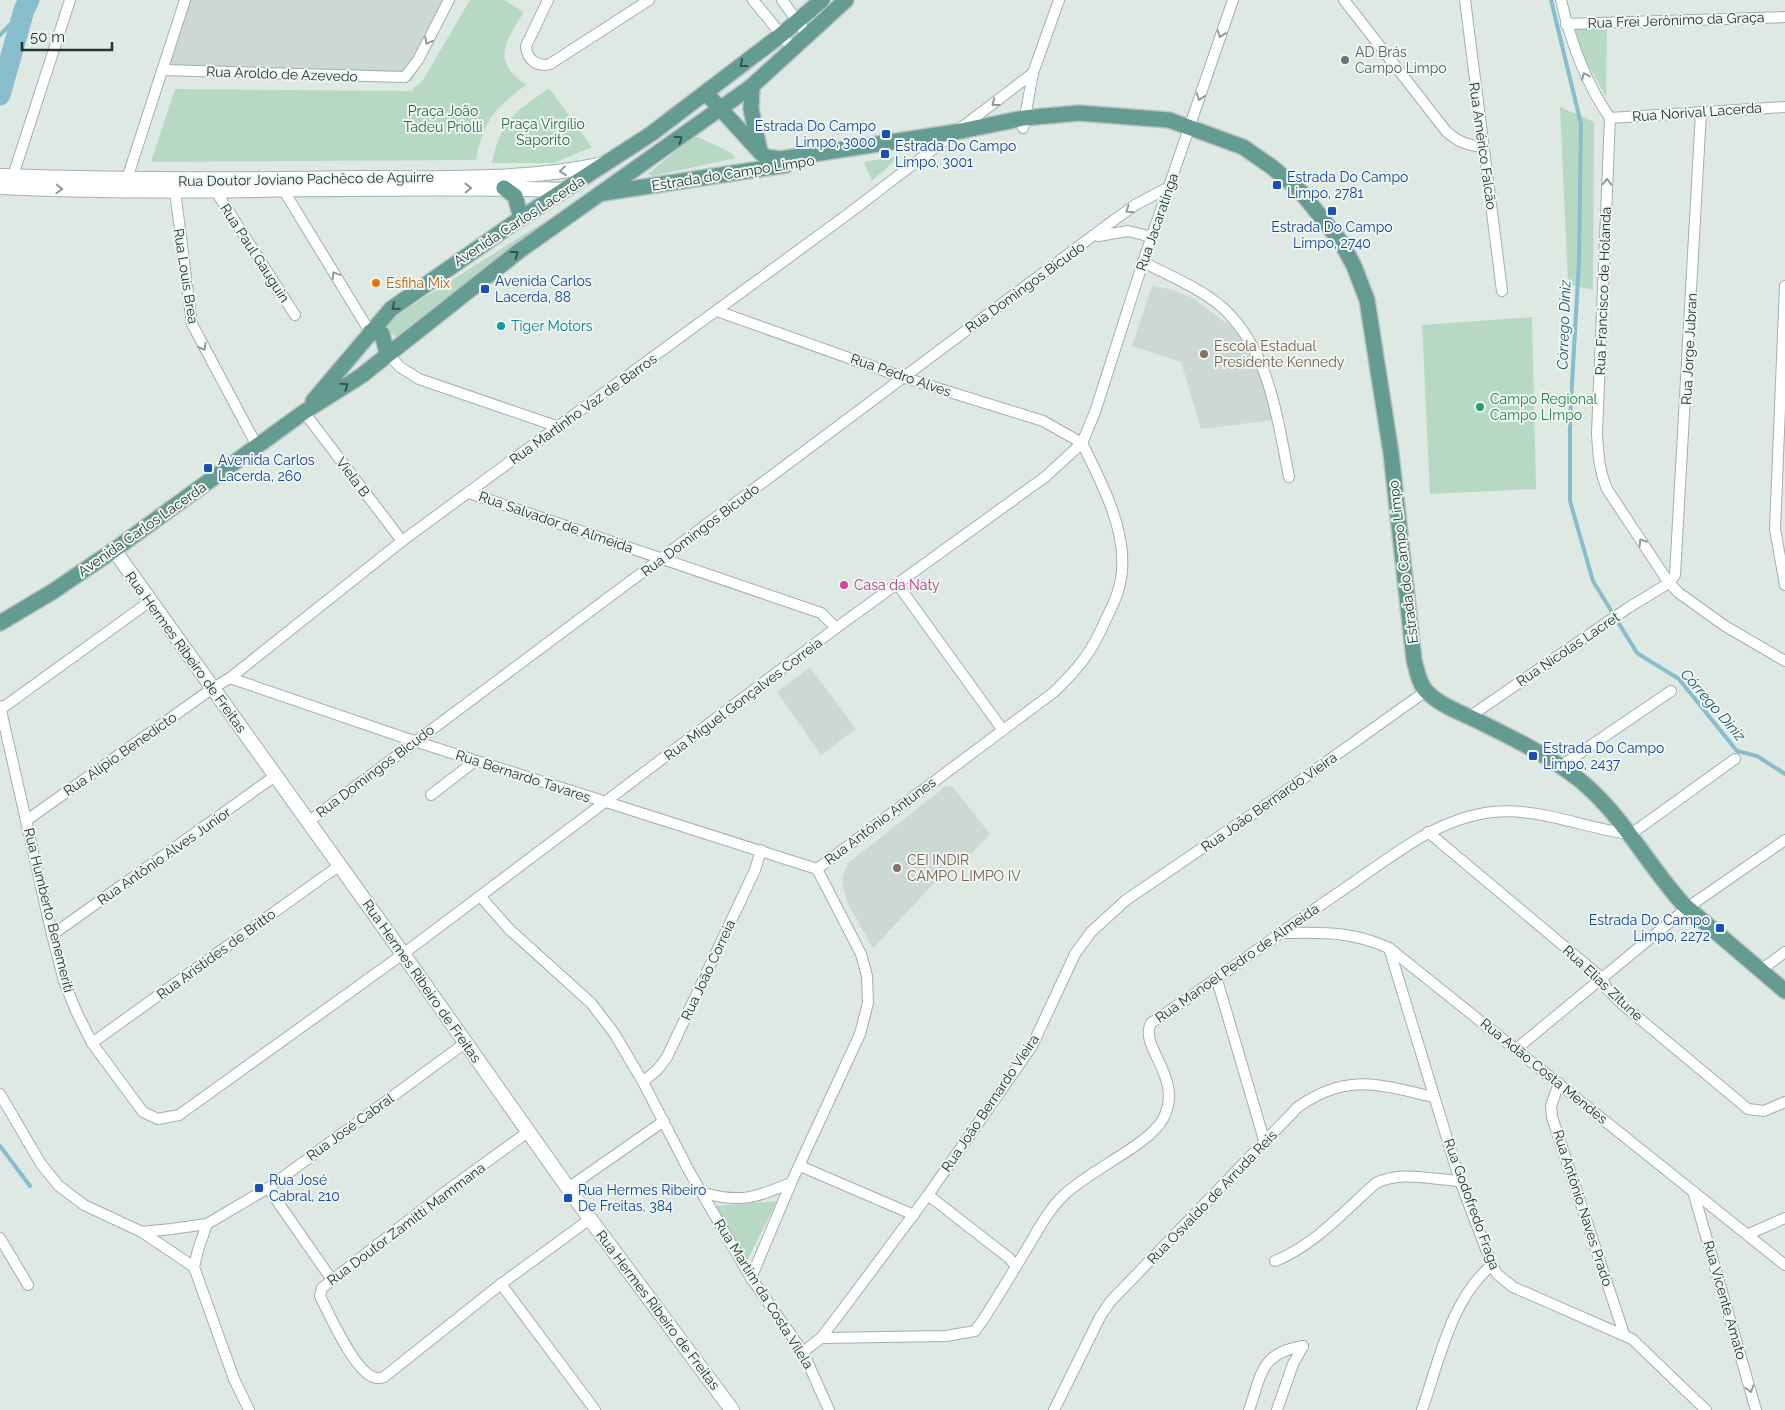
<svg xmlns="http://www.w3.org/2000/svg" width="1785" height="1410" viewBox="0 0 1785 1410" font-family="Raleway,sans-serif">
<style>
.built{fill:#ccd8d3}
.green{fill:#b7d9c3}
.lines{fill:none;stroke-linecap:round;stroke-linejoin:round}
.stream{stroke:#87bdcc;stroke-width:4}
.river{stroke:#87bdcc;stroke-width:21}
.street-casing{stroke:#a1b0ab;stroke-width:12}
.secondary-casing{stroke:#9eb4ad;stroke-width:16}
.primary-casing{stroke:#bcc3c2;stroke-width:18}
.street{stroke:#fff;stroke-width:10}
.secondary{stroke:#fff;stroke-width:14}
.primary{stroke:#649c91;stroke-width:15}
.oneway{stroke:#909b98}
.oneway2{stroke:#34554e}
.worship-dot{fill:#6b7280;stroke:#eef6f2;stroke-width:2}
.transit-dot{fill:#1a4fb4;stroke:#eef6f2;stroke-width:2}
.food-dot{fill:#e8710a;stroke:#eef6f2;stroke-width:2}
.culture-dot{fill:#0f9aa8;stroke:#eef6f2;stroke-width:2}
.education-dot{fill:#8d6e63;stroke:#eef6f2;stroke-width:2}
.leisure-dot{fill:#2e9e5b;stroke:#eef6f2;stroke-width:2}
.hotel-dot{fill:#d1479c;stroke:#eef6f2;stroke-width:2}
.labels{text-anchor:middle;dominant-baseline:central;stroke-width:4;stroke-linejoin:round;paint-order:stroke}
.street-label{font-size:14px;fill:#203732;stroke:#eef6f2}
.worship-label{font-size:14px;fill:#5b616d;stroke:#eef6f2;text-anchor:start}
.park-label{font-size:14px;fill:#2d6b49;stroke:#eef6f2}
.transit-label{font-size:14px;fill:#164399;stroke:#eef6f2;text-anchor:start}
.food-label{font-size:14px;fill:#c56008;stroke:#eef6f2;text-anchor:start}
.culture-label{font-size:14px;fill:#0d838f;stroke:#eef6f2;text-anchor:start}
.education-label{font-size:14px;fill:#785e54;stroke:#eef6f2;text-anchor:start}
.leisure-label{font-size:14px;fill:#27864d;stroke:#eef6f2;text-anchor:start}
.hotel-label{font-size:14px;fill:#b23c85;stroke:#eef6f2;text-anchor:start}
.water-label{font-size:15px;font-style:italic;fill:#1e5c6f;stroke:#eef6f2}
</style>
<rect width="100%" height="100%" fill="#dee9e4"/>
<!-- built -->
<g class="built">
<polygon points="185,0 448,0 412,81 162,70"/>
<polygon points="1152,286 1170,289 1191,297 1239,332 1264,381 1273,420 1201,429 1181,362 1132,346"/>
<polygon points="810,667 856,729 821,755 777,692"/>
<polygon points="946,786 953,787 990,834 971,854 953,863 873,948 847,902 842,882 844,872 848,863"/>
</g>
<!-- green -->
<g class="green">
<path d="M470,0H504L524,12C506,42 490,60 526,85C494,109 484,120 476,160L151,162L175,89L411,91L423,80Z"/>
<polygon points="1568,28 1607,29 1606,97"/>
<path d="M549,88L592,147L554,163H492C501,119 515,113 549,88Z"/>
<polygon points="1560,107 1594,122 1593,290 1568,284"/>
<polygon points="698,137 730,152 736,158 652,176 648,174 692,138"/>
<polygon points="900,156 872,181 864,162"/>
<polygon points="547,220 554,222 482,270 396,337 382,324"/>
<polygon points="1532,317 1536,489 1430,494 1422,325"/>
<polygon points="777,1201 747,1261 716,1206"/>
</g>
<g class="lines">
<!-- stream -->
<g class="stream">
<polyline points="1551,0 1581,124 1579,261 1570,419 1570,501 1593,581 1637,653 1679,679 1737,751 1757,756 1785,774"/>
<polyline points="0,35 24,10"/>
<polyline points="0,1146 30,1186"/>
</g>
<!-- river -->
<polyline class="river" points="0,95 24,10 29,0"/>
<defs>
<g id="street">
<path d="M548,0L526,46C527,60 537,67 550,64L649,0"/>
<polyline points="753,0 793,49"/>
<polyline points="782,0 808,36"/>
<path d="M1344,0L1446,131C1458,142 1467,145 1483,147"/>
<polyline points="1465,0 1502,291"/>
<path d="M1561,0C1571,43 1585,82 1610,118L1597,433C1598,453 1599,470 1607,489L1669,583L1679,593L1725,626L1785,661"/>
<polyline points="1566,24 1785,17"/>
<polyline points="162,70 405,77 418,60 449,0"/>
<polyline points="1610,118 1785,107"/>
<polyline points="1023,128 1033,73 1059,0"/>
<polyline points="11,182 70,0"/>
<polyline points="174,183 192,324 257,446"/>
<polyline points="125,185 185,0"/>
<polyline points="281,186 370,332"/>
<polyline points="215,190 295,315"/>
<polyline points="1098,236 1128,231 1152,237"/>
<path d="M1143,262C1170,276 1200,288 1223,308C1270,352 1277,417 1289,477"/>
<polyline points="1785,286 1775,529 1785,585"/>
<polyline points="717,311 905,378 1043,421 1082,443"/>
<polyline points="387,353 400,367 419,379 559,427"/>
<polyline points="304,412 402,541"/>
<polyline points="469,493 821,613 836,628"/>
<polyline points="898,585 1002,729"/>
<polyline points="230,678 414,741 817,869"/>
<polyline points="0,706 52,935 64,981 76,1011 92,1043 143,1112 158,1119 179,1115 403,954 836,628 1045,477 1082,443 1095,412 1143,262 1233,0"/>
<polyline points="1,709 149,602"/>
<polyline points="1469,717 1628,608 1669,583 1675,575 1701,112"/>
<polyline points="1561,766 1671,691"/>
<polyline points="431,795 475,761"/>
<polyline points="27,820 213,688 230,678 402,541 848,214 1033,73"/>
<polyline points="308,822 1110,223 1135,205 1169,187"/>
<polyline points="1428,832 1602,978 1607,989 1622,1004 1748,1109 1764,1111 1785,1102"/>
<path d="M817,869L1054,692C1078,669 1092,652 1105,621C1112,607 1119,593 1121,578C1129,534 1101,481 1082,443"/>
<polyline points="480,896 509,929 591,1003 614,1033 643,1082 689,1171 751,1278 803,1352 829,1410"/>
<path d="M1280,933C1322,933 1349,930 1389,948L1785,1265"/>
<polyline points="52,935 275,776"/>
<polyline points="1389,948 1460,1181 1492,1265 1497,1274 1513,1287 1632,1339 1706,1410"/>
<polyline points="1761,970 1785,952"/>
<polyline points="1217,980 1265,1143"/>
<polyline points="92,1043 340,865"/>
<polyline points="1516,1049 1687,908 1785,840"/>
<polyline points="643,1082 658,1069 667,1057 755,870 761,850"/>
<polyline points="1559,1083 1551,1106 1552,1117 1624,1334"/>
<polyline points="0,1094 41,1164 59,1186 84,1205 142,1232 171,1229 207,1224 268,1188 465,1043"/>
<path d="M528,1132L445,1192L322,1288L320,1296C329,1314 354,1370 373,1377C376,1378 381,1378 384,1377L501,1284L590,1219"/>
<polyline points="800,1166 914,1215"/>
<polyline points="268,1188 332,1280"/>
<polyline points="568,1188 664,1121"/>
<polyline points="1693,1191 1756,1410"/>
<path d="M703,1193C742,1203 754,1198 791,1183"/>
<polyline points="928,1195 1009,1258 1016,1266"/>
<polyline points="207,1224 198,1250 194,1267 234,1379 249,1410"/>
<polyline points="142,1232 194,1267"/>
<polyline points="1749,1234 1785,1218"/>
<polyline points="0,1238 28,1285"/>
<path d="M1275,1261C1315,1245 1344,1211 1376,1183C1401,1170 1433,1180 1460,1181"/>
<polyline points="751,1278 791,1183 860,1034 868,1003 867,976 861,954 817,869"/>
<polyline points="501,1284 595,1410"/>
<path d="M821,1338L946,1336L975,1331L983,1320C999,1295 1014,1270 1029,1245C1039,1228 1049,1209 1064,1195C1088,1171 1149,1145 1163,1119C1185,1078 1138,1047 1151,1023C1217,980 1279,933 1344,889C1390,858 1436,818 1493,812C1539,807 1586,829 1631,834L1735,759"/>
<polyline points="803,1352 821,1338 849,1301 928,1195 1032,1046 1075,954 1091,932 1126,900 1273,800 1426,691"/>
<path d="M1054,1410L1100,1317L1110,1302L1298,1107C1347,1072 1380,1085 1434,1097"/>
<path d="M1249,1410C1262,1374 1260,1353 1303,1346"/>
<polyline points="1277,1410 1293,1364 1303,1346"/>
<path d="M1422,1410C1439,1361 1451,1299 1492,1265"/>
</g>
<g id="secondary">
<path d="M0,176C122,180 243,180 364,178C443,178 525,181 603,164"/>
<path d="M0,187C188,196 377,184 565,190"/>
<polyline points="114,550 403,954 590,1219 732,1410"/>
</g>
<g id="primary">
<polyline points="752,86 751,109 760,152"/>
<path d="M706,93L760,152L766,157L781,159L956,132L1024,118L1079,113L1169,120L1243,147L1272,167L1301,192L1341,242L1354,266L1367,300L1391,453L1414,660C1417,671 1419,684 1427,692C1440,705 1459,712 1476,720C1508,736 1540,751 1569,772C1618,806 1644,861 1683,904L1785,991"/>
<polyline points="504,188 515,196 521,218"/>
<polyline points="604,193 786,165"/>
<polyline points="370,332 382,334 387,353"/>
<polyline points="313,401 391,309 521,218 651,134 781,35 822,0"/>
<polyline points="0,623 52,592 114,550 304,412 361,376 519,251 752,86 846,0"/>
</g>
</defs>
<!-- street casing -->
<use href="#street" class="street-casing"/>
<!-- secondary casing -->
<use href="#secondary" class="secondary-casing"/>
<!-- primary casing -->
<use href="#primary" class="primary-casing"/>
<!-- street -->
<use href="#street" class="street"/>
<!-- secondary -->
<use href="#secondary" class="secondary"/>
<!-- primary -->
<use href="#primary" class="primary"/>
</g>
<!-- one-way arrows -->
<defs><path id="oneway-chevron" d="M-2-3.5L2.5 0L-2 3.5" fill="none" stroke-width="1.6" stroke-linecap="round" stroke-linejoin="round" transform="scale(1.25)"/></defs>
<g class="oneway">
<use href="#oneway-chevron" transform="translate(1221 34) rotate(109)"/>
<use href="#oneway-chevron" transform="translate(428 41) rotate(117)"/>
<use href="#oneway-chevron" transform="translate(1585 76) rotate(-115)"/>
<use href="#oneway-chevron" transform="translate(1200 97) rotate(109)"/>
<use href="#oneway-chevron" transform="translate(995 103) rotate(142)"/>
<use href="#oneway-chevron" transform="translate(563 171) rotate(173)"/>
<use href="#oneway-chevron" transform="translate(1607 182) rotate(-88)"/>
<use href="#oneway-chevron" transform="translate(468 188) rotate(-1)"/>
<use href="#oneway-chevron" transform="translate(59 189) rotate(2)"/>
<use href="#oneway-chevron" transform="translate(1129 210) rotate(145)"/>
<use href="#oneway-chevron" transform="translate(335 275) rotate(-121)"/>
<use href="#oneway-chevron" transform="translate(203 347) rotate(62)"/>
<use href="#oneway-chevron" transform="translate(1642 542) rotate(-123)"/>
<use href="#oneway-chevron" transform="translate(1750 1389) rotate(74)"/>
</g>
<g class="oneway2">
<use href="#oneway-chevron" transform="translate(743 64) rotate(142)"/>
<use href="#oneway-chevron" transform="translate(679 139) rotate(-35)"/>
<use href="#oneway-chevron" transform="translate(515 254) rotate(-37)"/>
<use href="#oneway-chevron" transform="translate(395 307) rotate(141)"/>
<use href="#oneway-chevron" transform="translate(345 386) rotate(-34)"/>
</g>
<!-- markers -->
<circle class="worship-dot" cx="1345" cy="60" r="5"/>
<g class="transit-dot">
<rect x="881" y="129" width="10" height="10" rx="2.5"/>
<rect x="880" y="149" width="10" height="10" rx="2.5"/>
<rect x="1272" y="180" width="10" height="10" rx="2.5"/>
<rect x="1327" y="206" width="10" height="10" rx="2.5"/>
<rect x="480" y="284" width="10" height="10" rx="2.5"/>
<rect x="203" y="463" width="10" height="10" rx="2.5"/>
<rect x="1528" y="751" width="10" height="10" rx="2.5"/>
<rect x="1715" y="923" width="10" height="10" rx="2.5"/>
<rect x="254" y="1183" width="10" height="10" rx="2.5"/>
<rect x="563" y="1193" width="10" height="10" rx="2.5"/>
</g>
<circle class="food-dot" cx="376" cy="283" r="5"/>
<circle class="culture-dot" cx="501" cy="326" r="5"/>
<g class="education-dot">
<circle cx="1204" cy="354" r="5"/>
<circle cx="897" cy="868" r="5"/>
</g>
<circle class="leisure-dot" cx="1480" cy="407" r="5"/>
<circle class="hotel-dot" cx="844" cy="585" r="5"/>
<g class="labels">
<!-- street labels -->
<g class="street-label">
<text transform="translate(1676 20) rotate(-2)">Rua Frei Jerônimo da Graça</text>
<text transform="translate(282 74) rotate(2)">Rua Aroldo de Azevedo</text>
<text transform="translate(1697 112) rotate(-4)">Rua Norival Lacerda</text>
<text transform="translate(1483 146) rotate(82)">Rua Américo Falcão</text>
<text transform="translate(733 173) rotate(-9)">Estrada do Campo Limpo</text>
<text transform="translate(306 179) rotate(-1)">Rua Doutor Joviano Pachêco de Aguirre</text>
<text transform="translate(519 221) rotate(-33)">Avenida Carlos Lacerda</text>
<text transform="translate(1157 222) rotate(-71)">Rua Jacaratinga</text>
<text transform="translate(255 253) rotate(57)">Rua Paul Gauguin</text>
<text transform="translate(186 276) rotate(81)">Rua Louis Brea</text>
<text transform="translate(1025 287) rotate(-36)">Rua Domingos Bicudo</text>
<text transform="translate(1603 291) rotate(-88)">Rua Francisco de Holanda</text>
<text transform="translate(1689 349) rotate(-87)">Rua Jorge Jubran</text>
<text transform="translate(901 375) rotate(19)">Rua Pedro Alves</text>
<text transform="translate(583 409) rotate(-36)">Rua Martinho Vaz de Barros</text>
<text transform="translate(353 477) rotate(53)">Viela B</text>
<text transform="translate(556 522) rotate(19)">Rua Salvador de Almeida</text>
<text transform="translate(142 529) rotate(-35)">Avenida Carlos Lacerda</text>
<text transform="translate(700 530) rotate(-37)">Rua Domingos Bicudo</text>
<text transform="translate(1403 562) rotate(-97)">Estrada do Campo Limpo</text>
<text transform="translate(1568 649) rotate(-34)">Rua Nicolas Lacret</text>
<text transform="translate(186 652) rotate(54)">Rua Hermes Ribeiro de Freitas</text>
<text transform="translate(743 699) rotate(-37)">Rua Miguel Gonçalves Correia</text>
<text transform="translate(120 754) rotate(-35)">Rua Alípio Benedicto</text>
<text transform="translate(375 771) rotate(-37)">Rua Domingos Bicudo</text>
<text transform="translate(523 776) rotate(18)">Rua Bernardo Tavares</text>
<text transform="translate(1269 802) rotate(-35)">Rua João Bernardo Vieira</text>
<text transform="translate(880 821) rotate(-37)">Rua Antônio Antunes</text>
<text transform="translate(164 856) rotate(-35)">Rua Antônio Alves Junior</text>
<text transform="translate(49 910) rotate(76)">Rua Humberto Benemeriti</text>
<text transform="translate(216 954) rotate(-36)">Rua Aristides de Britto</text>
<text transform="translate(1237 963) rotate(-35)">Rua Manoel Pedro de Almeida</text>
<text transform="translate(708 970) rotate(-65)">Rua João Correia</text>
<text transform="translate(422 981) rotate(55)">Rua Hermes Ribeiro de Freitas</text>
<text transform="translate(1603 983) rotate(43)">Rua Elias Zitune</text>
<text transform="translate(1544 1071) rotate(39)">Rua Adão Costa Mendes</text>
<text transform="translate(990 1103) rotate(-56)">Rua João Bernardo Vieira</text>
<text transform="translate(350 1127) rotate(-36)">Rua José Cabral</text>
<text transform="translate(1212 1197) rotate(-46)">Rua Osvaldo de Arruda Reis</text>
<text transform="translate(1472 1204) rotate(70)">Rua Godofredo Fraga</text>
<text transform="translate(1583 1208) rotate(72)">Rua Antônio Naves Prado</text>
<text transform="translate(406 1224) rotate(-37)">Rua Doutor Zamitti Mammana</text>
<text transform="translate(764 1294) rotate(58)">Rua Martim da Costa Vilela</text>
<text transform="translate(1725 1300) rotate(74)">Rua Vicente Amato</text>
<text transform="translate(658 1310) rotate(53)">Rua Hermes Ribeiro de Freitas</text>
</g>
<!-- worship labels -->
<g class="worship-label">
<text x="1355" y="52">AD Brás<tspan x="1355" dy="16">Campo Limpo</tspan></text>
</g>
<!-- park labels -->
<g class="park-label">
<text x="443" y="111">Praça João<tspan x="443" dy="16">Tadeu Priolli</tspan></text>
<text x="543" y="124">Praça Virgílio<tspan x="543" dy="16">Saporito</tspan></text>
</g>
<!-- transit labels -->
<g class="transit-label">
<text x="876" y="126" text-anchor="end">Estrada Do Campo<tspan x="876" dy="16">Limpo, 3000</tspan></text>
<text x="895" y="146">Estrada Do Campo<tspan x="895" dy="16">Limpo, 3001</tspan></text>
<text x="1287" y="177">Estrada Do Campo<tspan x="1287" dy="16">Limpo, 2781</tspan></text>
<text x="1332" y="227" text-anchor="middle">Estrada Do Campo<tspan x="1332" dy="16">Limpo, 2740</tspan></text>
<text x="495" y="281">Avenida Carlos<tspan x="495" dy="16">Lacerda, 88</tspan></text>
<text x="218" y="460">Avenida Carlos<tspan x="218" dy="16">Lacerda, 260</tspan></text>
<text x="1543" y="748">Estrada Do Campo<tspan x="1543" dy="16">Limpo, 2437</tspan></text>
<text x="1710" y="920" text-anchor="end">Estrada Do Campo<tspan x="1710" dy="16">Limpo, 2272</tspan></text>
<text x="269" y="1180">Rua José<tspan x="269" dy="16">Cabral, 210</tspan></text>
<text x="578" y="1190">Rua Hermes Ribeiro<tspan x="578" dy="16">De Freitas, 384</tspan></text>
</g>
<!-- food labels -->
<g class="food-label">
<text x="386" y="283">Esfiha Mix</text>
</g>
<!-- culture labels -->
<g class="culture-label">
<text x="511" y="326">Tiger Motors</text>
</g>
<!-- education labels -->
<g class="education-label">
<text x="1214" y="346">Escola Estadual<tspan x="1214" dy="16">Presidente Kennedy</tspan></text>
<text x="907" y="860">CEI INDIR<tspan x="907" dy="16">CAMPO LIMPO IV</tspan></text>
</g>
<!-- leisure labels -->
<g class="leisure-label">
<text x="1490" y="399">Campo Regional<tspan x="1490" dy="16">Campo LImpo</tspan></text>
</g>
<!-- hotel labels -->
<g class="hotel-label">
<text x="854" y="585">Casa da Naty</text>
</g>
<!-- water labels -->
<g class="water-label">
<text transform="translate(1564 325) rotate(-88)">Córrego Diniz</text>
<text transform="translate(1713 705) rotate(49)">Córrego Diniz</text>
</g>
</g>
<!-- scale -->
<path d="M22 42v8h90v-8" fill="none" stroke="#203732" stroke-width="2.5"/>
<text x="30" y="42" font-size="15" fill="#203732" stroke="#eef6f2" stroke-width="4" paint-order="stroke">50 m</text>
</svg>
